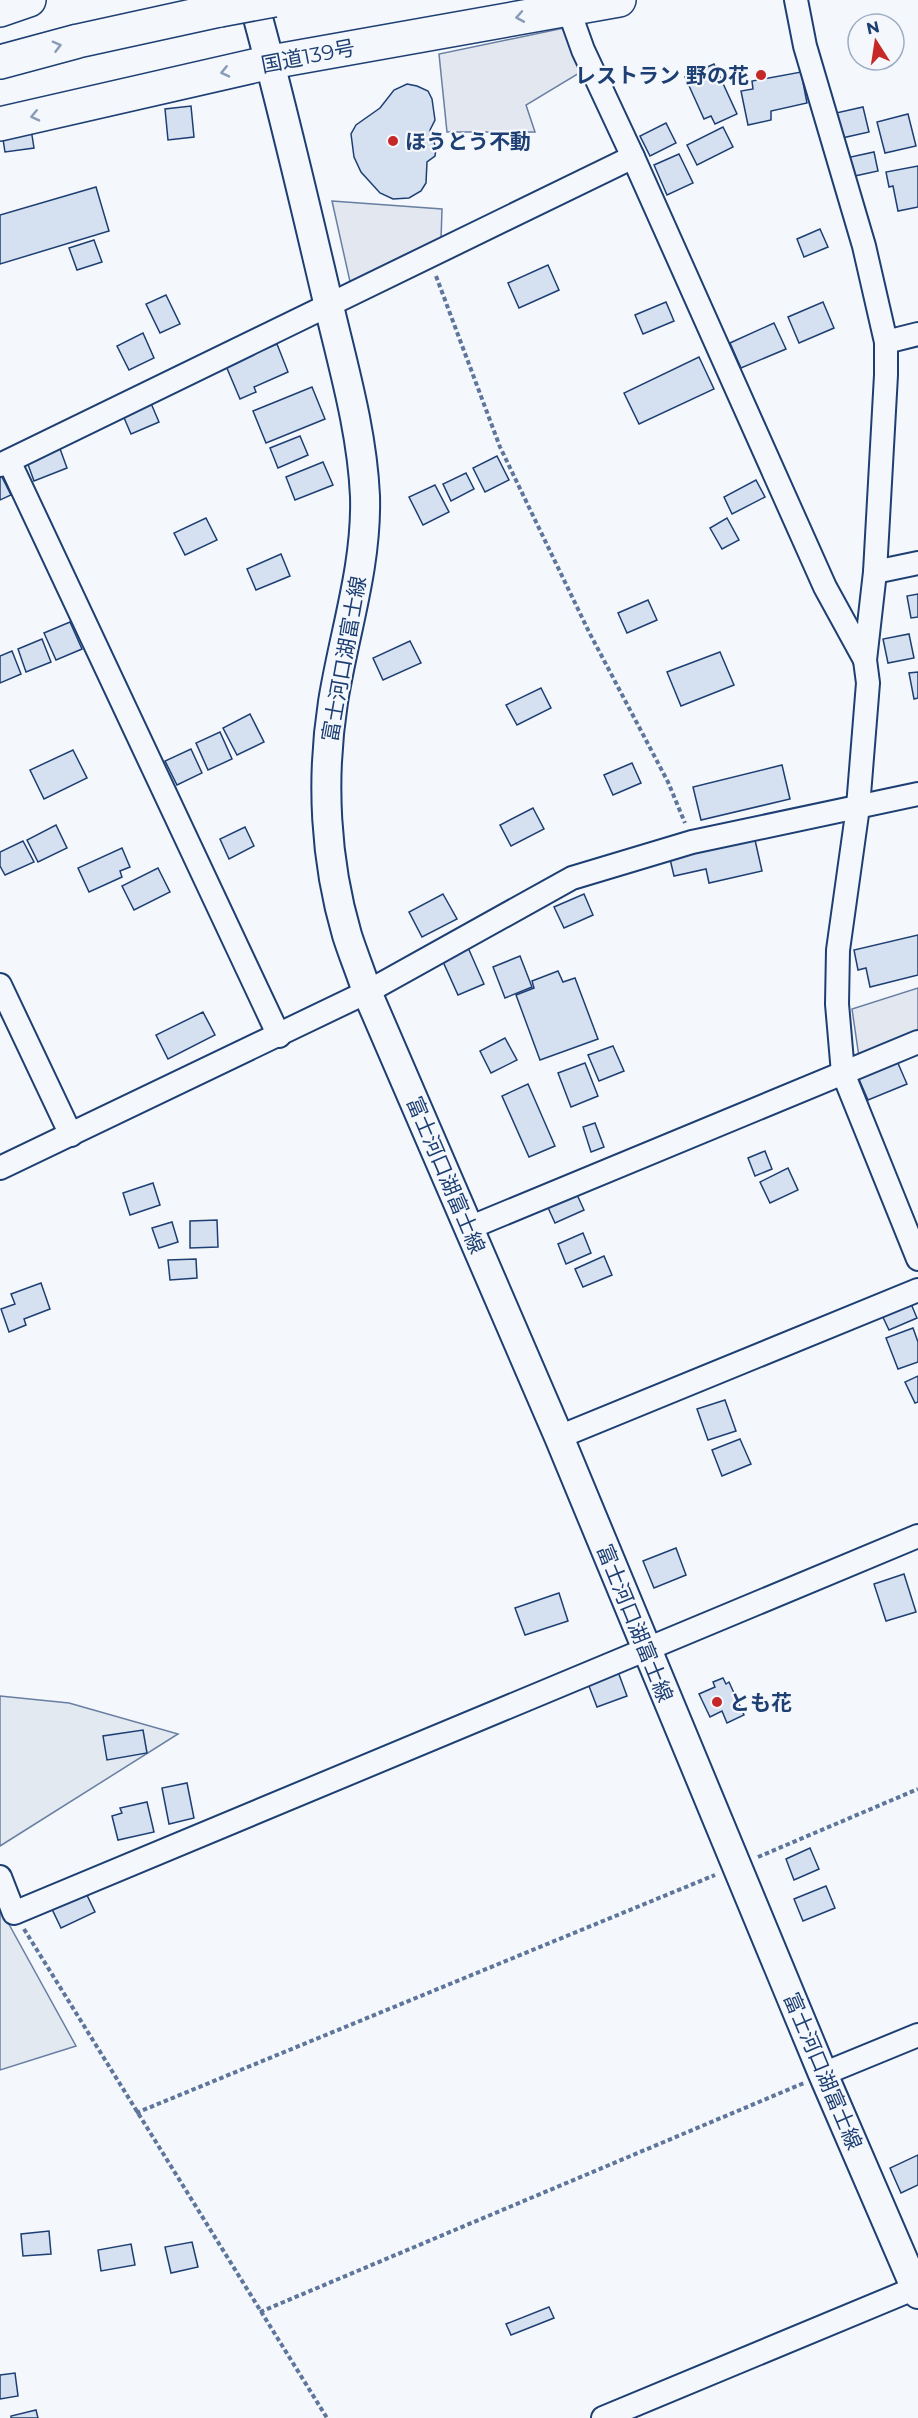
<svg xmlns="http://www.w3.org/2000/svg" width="918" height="2418" viewBox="0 0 918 2418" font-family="Montserrat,'Noto Sans JP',sans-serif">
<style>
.green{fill:#e3e9f0;stroke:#687fa3;stroke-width:1.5}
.parking{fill:#e3e8f0;stroke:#687fa3;stroke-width:1.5}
.building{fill:#d5e0f0;stroke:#1d3f73;stroke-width:1.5}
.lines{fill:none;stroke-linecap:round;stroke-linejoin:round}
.minor-casing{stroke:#1d3f73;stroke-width:26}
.major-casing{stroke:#1d3f73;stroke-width:32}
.highway-casing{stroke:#1d3f73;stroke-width:36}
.path{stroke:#5e769c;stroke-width:4;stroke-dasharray:4.5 3;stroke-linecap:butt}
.minor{stroke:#f4f7fb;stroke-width:22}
.major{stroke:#f4f7fb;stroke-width:28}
.highway{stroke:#f4f7fb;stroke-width:33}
.highway-bridge-casing{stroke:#1d3f73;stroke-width:36;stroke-linecap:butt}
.highway-bridge{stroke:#f4f7fb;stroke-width:33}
.oneway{stroke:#889bb7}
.poi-dot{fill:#c62828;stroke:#f4f7fb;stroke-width:2}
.labels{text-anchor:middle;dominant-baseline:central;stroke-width:4.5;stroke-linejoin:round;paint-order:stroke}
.street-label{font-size:21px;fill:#1d3f73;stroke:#f4f7fb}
.poi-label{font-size:21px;font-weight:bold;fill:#1d3f73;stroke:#f4f7fb;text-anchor:start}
</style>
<rect width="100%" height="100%" fill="#f4f7fb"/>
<!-- green -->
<g class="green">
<polygon points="0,1696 69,1703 178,1734 0,1846"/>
<polygon points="0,1908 76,2046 0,2070"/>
</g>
<!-- parking -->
<g class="parking">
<polygon points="564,28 581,72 526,105 535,132 447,132 439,54"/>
<polygon points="332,201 442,209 441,240 351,286"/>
<polygon points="918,988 918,1030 859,1057 852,1009"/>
</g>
<!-- building -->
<g class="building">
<polygon points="714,64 737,114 715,124 711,116 704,119 685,77"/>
<polygon points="801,72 807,103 771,111 771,120 748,125 741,91 753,89 752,81"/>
<polygon points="407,84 417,86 428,91 432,99 435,120 430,130 436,148 435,156 427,162 426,183 421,191 409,198 393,199 380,193 361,172 354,157 351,134 356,125 380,108 394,90"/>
<polygon points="191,106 194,137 168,140 165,109"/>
<polygon points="863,107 869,132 842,138 836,113"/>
<polygon points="908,114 916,146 885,153 877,122"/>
<polygon points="666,123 676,143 650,156 640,136"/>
<polygon points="723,127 733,147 697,165 687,145"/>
<polygon points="31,129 34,148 5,152 2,133"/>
<polygon points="874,152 878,171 850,177 846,158"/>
<polygon points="679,154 693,183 667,195 654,165"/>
<polygon points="918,166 918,207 898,211 893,186 889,187 886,172"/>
<polygon points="96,187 109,231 0,264 0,215"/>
<polygon points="820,229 828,247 804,257 797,239"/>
<polygon points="94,240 102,262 77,270 69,248"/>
<polygon points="548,265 559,290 519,308 508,283"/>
<polygon points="166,295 180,324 160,333 146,304"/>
<polygon points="666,302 674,321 643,334 635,315"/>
<polygon points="823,302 834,328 799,343 788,317"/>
<polygon points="774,323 786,349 741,368 730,343"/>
<polygon points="143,333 154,358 129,370 117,346"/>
<polygon points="277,344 288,372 254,387 256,392 240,399 226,366"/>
<polygon points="699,357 714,389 639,424 624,393"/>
<polygon points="312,387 325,419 266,443 253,411"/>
<polygon points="150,401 159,422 131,434 122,413"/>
<polygon points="300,436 308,455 278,468 270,448"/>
<polygon points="59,446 67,468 34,481 26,459"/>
<polygon points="497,456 509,480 485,492 473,468"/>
<polygon points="323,462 333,485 295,500 286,477"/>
<polygon points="0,473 11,495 0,500"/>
<polygon points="466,473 474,489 451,501 443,484"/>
<polygon points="756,480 765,497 732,514 724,497"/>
<polygon points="435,485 449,512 423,525 409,497"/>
<polygon points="206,518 217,540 185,555 174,533"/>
<polygon points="727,518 739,540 722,549 710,528"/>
<polygon points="281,554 290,576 256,590 247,569"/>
<polygon points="918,594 918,617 911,618 907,596"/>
<polygon points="648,600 657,620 627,633 618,613"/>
<polygon points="70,622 82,649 56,660 44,633"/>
<polygon points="909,634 914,658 888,663 883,639"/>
<polygon points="42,639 51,662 26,672 18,649"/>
<polygon points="410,641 421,663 383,680 373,658"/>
<polygon points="12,651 21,674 0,683 0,656"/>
<polygon points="720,652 734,685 681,706 667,672"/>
<polygon points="918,672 918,698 914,699 909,673"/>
<polygon points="541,688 551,708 517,725 506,705"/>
<polygon points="250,714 264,742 237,755 223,728"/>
<polygon points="220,732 232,759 208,770 196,743"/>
<polygon points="191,749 202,773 177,785 165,761"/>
<polygon points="73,750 87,778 44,799 30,770"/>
<polygon points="632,763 641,783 613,795 604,775"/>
<polygon points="782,765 790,799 701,820 693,787"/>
<polygon points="533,808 544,829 511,846 500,825"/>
<polygon points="56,825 67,848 38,862 27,840"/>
<polygon points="245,827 254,846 229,859 220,839"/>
<polygon points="755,840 762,871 709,883 706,869 674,876 670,859"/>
<polygon points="23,841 34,862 5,875 0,866 0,852"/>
<polygon points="122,848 130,867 120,871 122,877 89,892 78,868"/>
<polygon points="158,868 170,892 134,910 122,886"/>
<polygon points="443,894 457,919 422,937 409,912"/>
<polygon points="584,894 593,915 564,928 554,907"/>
<polygon points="918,935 918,975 870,987 866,968 858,970 854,950"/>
<polygon points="466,943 484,984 458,995 440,955"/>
<polygon points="520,956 532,987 505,998 493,967"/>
<polygon points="558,971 563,982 575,978 598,1039 540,1060 516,995 534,988 532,981"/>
<polygon points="203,1012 215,1035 168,1059 156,1035"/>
<polygon points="505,1038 517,1060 491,1073 480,1051"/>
<polygon points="613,1046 624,1071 599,1081 588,1055"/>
<polygon points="897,1061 907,1084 868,1100 858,1077"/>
<polygon points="585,1063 598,1096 571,1107 558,1073"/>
<polygon points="528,1084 555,1146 529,1157 502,1096"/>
<polygon points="595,1123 604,1147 591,1152 583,1127"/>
<polygon points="765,1151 772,1169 755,1176 748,1158"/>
<polygon points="788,1168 798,1190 770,1203 760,1182"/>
<polygon points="153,1183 160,1205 130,1215 123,1193"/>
<polygon points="574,1188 584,1210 555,1223 545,1201"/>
<polygon points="217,1220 218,1247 190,1248 190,1221"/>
<polygon points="172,1222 178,1242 159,1248 152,1228"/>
<polygon points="583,1233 591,1253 566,1264 558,1244"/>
<polygon points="604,1256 612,1275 583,1287 575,1269"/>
<polygon points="196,1259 197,1278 170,1280 168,1260"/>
<polygon points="41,1283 50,1309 24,1319 26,1325 9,1332 1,1309 15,1304 11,1294"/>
<polygon points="909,1299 917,1318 889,1330 880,1311"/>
<polygon points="913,1328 918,1342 918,1362 898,1369 886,1338"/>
<polygon points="918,1376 918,1402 915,1403 905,1382"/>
<polygon points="725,1400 736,1431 708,1440 697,1409"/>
<polygon points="740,1439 751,1464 722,1476 712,1450"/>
<polygon points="676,1548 686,1575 654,1588 643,1561"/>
<polygon points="904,1574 916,1612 886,1621 874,1584"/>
<polygon points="559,1593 568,1621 525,1635 515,1608"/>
<polygon points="617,1669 627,1696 597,1707 587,1681"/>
<polygon points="723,1678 726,1684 729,1682 744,1715 727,1723 722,1711 710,1717 699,1694 715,1687 713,1682"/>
<polygon points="143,1730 147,1753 107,1760 103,1736"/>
<polygon points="187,1783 194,1818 169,1824 162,1788"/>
<polygon points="147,1802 154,1832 118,1840 112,1816 122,1813 120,1808"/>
<polygon points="810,1848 819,1869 794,1880 786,1859"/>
<polygon points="826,1886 835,1908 803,1921 794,1899"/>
<polygon points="85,1891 95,1912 61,1928 51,1907"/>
<polygon points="918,2155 918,2185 901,2193 890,2168"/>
<polygon points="49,2231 51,2254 23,2256 21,2234"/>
<polygon points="192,2242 198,2267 171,2273 165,2247"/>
<polygon points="131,2244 135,2265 101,2271 98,2250"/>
<polygon points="549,2307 554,2318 511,2335 506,2324"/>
<polygon points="15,2373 18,2396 0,2399 0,2375"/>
<polygon points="36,2410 38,2418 11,2418 11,2416"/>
</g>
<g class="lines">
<defs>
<g id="minor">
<polyline points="796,0 805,46 864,246 886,342 886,375 875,572 865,660 868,683 858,807 838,950 837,1004 843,1073 918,1259"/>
<polyline points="568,8 583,50 633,157 825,587 865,660"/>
<polyline points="886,342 918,334"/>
<polyline points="9,461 279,1036"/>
<polyline points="0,465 633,157"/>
<polyline points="875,572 918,563"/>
<polyline points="0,985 71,1135"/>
<polyline points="0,1168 367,992 572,878 692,842 918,794"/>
<polyline points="469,1228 918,1042"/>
<polyline points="559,1437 918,1290"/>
<polyline points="0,1877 14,1913 918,1536"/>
<polyline points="823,2074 918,2035"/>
<polyline points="603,2418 918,2287"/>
</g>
<path id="major" d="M253,0C281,100 304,201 328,302C343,366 362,430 365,496C367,567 344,633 333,702C321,779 325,860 347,935C353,954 361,973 367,992L559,1437L823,2074L918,2294"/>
<g id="highway">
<polyline points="0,10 29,0"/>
<polyline points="0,62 78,41 220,10"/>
<polyline points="0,124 271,62 619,0"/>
</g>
</defs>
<!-- minor casing -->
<use href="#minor" class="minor-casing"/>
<!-- major casing -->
<use href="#major" class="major-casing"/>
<!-- highway casing -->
<use href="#highway" class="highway-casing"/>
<!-- path -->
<g class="path">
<polyline points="436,276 500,447 589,632 668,782 685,823"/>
<polyline points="758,1857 918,1789"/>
<polyline points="24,1929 327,2418"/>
<polyline points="136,2113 715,1875"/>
<polyline points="260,2312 804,2083"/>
</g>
<!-- minor -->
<use href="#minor" class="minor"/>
<!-- major -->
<use href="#major" class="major"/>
<!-- highway -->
<use href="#highway" class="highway"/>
<defs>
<polyline id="highway-bridge" points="220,10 274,0"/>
</defs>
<!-- highway-bridge casing -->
<use href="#highway-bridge" class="highway-bridge-casing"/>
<!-- highway-bridge -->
<use href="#highway-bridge" class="highway-bridge"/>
</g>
<!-- one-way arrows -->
<defs><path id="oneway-chevron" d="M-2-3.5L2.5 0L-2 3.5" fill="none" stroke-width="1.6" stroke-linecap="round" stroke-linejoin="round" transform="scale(1.5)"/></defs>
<g class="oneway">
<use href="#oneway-chevron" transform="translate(520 17) rotate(170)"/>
<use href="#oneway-chevron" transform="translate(57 46) rotate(-15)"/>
<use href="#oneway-chevron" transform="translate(225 72) rotate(167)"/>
<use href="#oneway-chevron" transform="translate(35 116) rotate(167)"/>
</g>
<!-- markers -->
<g class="poi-dot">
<circle cx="761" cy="75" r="6"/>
<circle cx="393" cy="141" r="6"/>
<circle cx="717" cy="1702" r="6"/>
</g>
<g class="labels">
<!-- street labels -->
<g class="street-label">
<text transform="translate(308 56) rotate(-11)">国道139号</text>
<text transform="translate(344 659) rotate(-80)">富士河口湖富士線</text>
<text transform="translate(446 1175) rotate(67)">富士河口湖富士線</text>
<text transform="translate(635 1623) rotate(68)">富士河口湖富士線</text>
<text transform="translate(823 2071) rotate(67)">富士河口湖富士線</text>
</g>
<!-- poi labels -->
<g class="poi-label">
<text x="749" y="75" text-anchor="end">レストラン 野の花</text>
<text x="405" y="141">ほうとう不動</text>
<text x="729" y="1702">とも花</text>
</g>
</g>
<!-- north arrow -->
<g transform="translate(876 42) rotate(348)"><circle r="28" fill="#f4f7fb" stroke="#9eadc5" stroke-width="1.5"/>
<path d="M0-4.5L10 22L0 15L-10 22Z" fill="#c62828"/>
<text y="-9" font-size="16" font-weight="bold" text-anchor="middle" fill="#1d3f73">N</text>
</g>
</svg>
